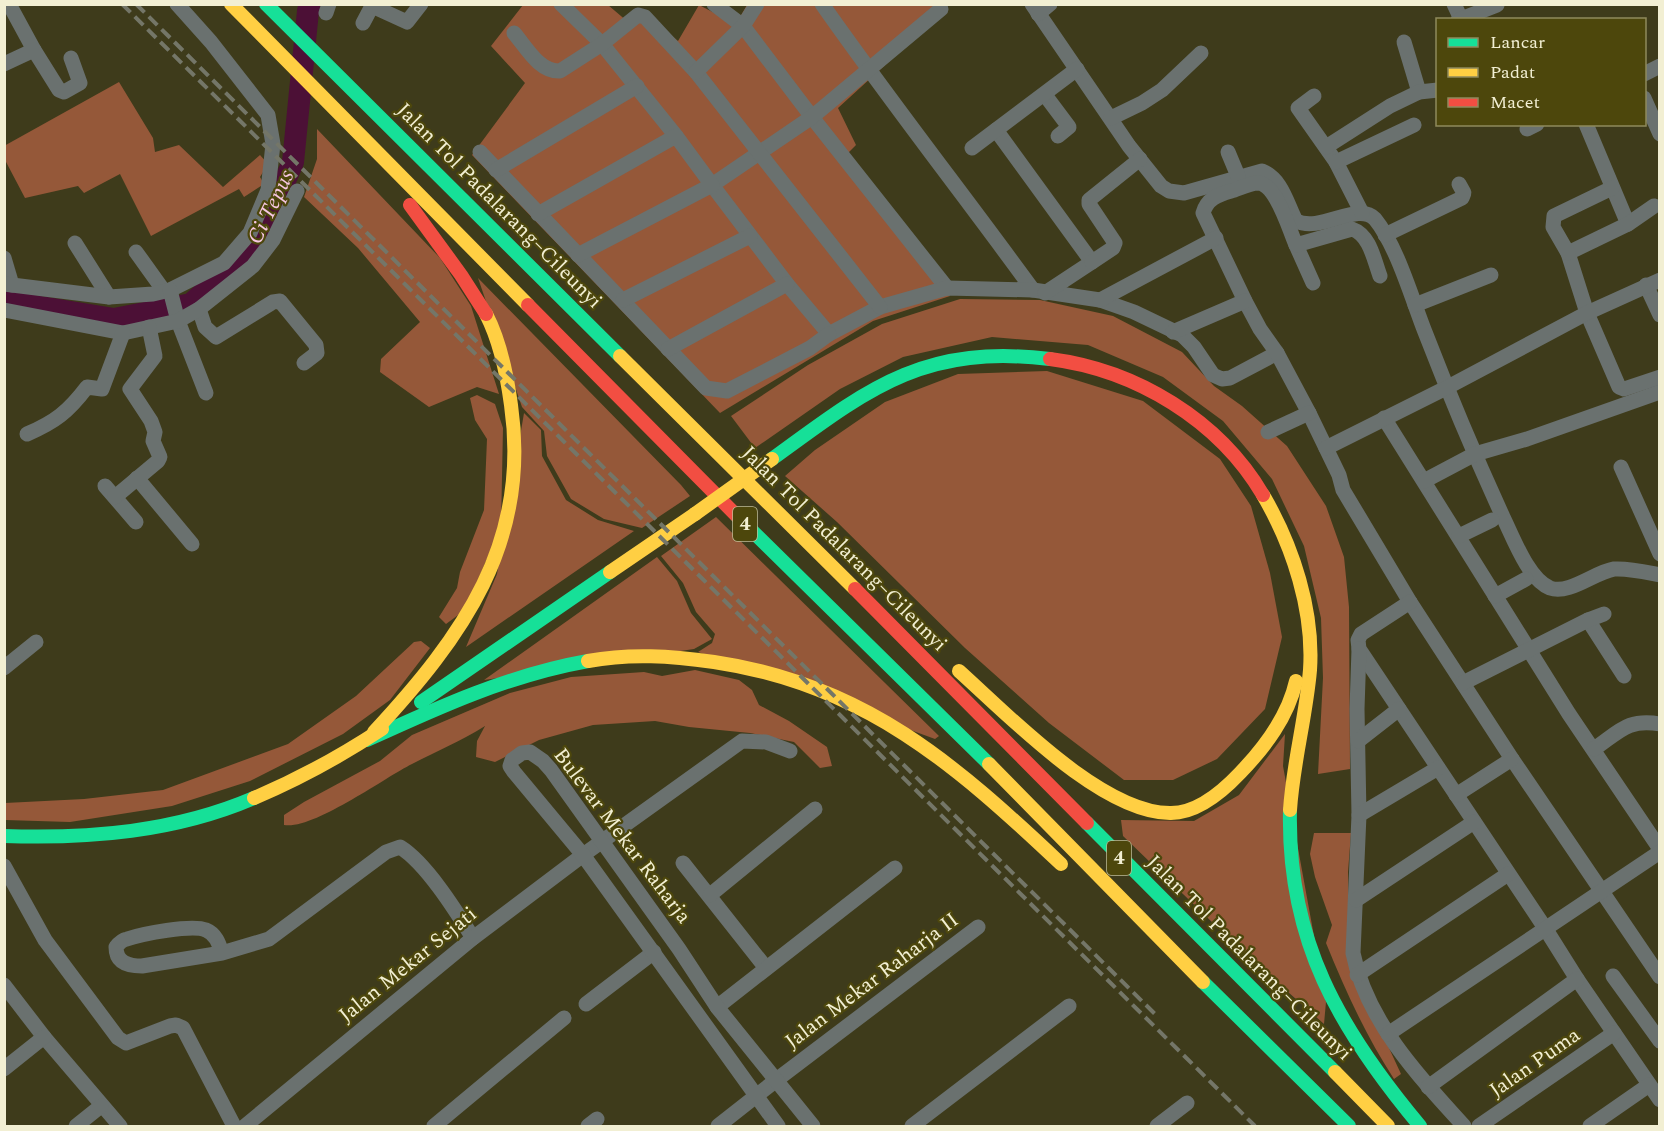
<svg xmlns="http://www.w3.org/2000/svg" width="1664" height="1131" viewBox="0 0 1664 1131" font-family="Spectral,serif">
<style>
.green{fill:#955839}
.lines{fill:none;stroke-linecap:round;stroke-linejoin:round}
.river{stroke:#4c1036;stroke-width:22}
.street{stroke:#6a716f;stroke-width:15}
.fast{stroke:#16e098;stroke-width:14}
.slow{stroke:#ffcf43;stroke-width:14}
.jam{stroke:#f24e42;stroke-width:14}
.rail{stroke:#747668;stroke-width:4;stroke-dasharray:12 6;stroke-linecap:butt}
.slow-bridge{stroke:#ffcf43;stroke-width:14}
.labels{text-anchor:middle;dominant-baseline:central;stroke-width:4.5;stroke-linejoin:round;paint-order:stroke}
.shield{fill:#4d470c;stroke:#c0bd97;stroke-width:1.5}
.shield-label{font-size:20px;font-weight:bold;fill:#f2efd3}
.street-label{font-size:21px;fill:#f2efd3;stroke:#4d470c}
.water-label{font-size:22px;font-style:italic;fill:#f7c7e3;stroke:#4d470c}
</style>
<rect width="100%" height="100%" fill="#3e3b1b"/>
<!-- green -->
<g class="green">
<polygon points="523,5 608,5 628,22 640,9 678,41 699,5 736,24 747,5 937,5 918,35 838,108 856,145 845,156 950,296 873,321 720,413 472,155 525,83 491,46"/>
<polygon points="119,82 153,138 155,152 179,145 223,187 260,155 268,164 260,177 264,184 244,197 239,189 151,236 120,174 84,193 78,186 25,198 5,160 4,146"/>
<polygon points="317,129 440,258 471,306 499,394 477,387 429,407 380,372 381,359 420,322 358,248 304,197 317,159"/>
<polygon points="478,278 681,485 690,496 642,528 604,519 571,499 547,456 544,431 522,407"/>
<polygon points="960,299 1040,300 1113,316 1182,352 1214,386 1242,406 1287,446 1326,506 1344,557 1349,607 1350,769 1318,774 1323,678 1321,618 1304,546 1272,479 1223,421 1163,377 1088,345 992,337 903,357 840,389 755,448 731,416 808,365 882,324"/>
<polygon points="1047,371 1143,401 1220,459 1251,506 1270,573 1282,637 1265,709 1217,759 1173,780 1124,780 1049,723 965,648 837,522 785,476 815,450 885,402 958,374"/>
<polygon points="477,395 495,404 503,428 501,526 465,610 446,624 439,617 457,588 460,572 484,510 487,439 475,420 470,398"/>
<polygon points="524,413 541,430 542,456 566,500 598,520 634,531 466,647 497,574"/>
<polygon points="716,517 939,736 935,739 698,652 712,643 715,634 696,612 683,583 661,556"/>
<polygon points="657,557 677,581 691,613 712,639 694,649 484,680"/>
<polygon points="421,641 430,648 390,700 343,734 250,781 172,806 70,822 5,820 5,803 84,799 163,790 288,744 356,696 414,642"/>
<path d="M695,670L739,680L752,690L759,705L789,721L827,747L832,766L820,768L794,742L750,733L689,727L655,721L593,725L539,740L495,762L476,757L477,741L485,726C461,741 437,751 412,764C384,778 313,830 284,825V815L304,802L380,761L412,735L510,693L571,677L644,672L662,676Z"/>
<polygon points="1285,734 1283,766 1326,1002 1324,1024 1243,952 1123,836 1121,820 1194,821 1239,795"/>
<path d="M1314,833H1351L1348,872L1349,923L1377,1022L1401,1074L1394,1079C1366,1036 1345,990 1326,943L1332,925L1315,877L1310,854Z"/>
</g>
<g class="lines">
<!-- river -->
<polyline class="river" points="4,301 114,319 191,304 258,244 293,162 308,11 310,4"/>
<!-- street -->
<g class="street">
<polyline points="9,4 34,50"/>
<polyline points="561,4 602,44 676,136"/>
<polyline points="714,4 743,26 815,121 947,288"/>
<path d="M822,4C890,101 963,194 1033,290"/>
<path d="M1032,4L1129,146L1161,186L1169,191L1184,193L1262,171C1282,179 1287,204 1296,221C1321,233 1358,201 1375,219C1397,246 1412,299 1425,332C1449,394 1475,456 1503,517C1513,537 1528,579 1550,588C1569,595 1595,572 1614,569C1629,568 1645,572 1660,575"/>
<polyline points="1454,4 1461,19 1458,20"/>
<polyline points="941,9 812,117 712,185 787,284 829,334 880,307 947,288 1033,290 1100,300 1134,312 1182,335 1194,347 1213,375 1222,379 1230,378 1277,353"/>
<polyline points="326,13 329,4"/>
<polyline points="1038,14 1050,4"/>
<polyline points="1461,19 1497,5"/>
<polyline points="363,23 372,6 407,22 421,4"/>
<path d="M514,33C526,47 539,72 560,71L602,44L638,15L645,17L696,72L880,307"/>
<polyline points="1404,42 1419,92"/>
<polyline points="4,64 34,50 59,90 64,92 80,83 71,58"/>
<polyline points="696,72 743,26 757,4"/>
<polyline points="1644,74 1660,66"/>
<polyline points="1045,95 1069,127 1058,136"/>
<polyline points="1314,96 1298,108 1336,162 1362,213"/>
<polyline points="1644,98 1660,134"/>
<polyline points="1111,118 1142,103 1162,90 1201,53"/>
<polyline points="1586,124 1628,224"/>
<polyline points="1527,129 1537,124"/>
<polyline points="996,130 1092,262 1045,293"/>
<polyline points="1326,147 1390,106 1419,92 1438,90"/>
<polyline points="972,148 1077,69"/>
<polyline points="480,152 706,388 727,391 810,348 829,334"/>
<polyline points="1228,152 1238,176"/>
<polyline points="1336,162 1414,125"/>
<polyline points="496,170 637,86"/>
<polyline points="1654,206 1628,224 1568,253 1587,313 1619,387 1624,389 1660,377"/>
<polyline points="538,214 676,136 712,185 578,255"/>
<polyline points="1385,235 1462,198 1464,193 1459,184"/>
<polyline points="75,243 109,297"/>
<polyline points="1296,245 1313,283"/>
<polyline points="136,252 164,291"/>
<polyline points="1568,253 1553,227 1554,216 1612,188"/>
<polyline points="4,258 12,285"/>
<polyline points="1092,262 1113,248 1115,243 1089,204 1089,200 1140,159"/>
<path d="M1380,276C1374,260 1370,235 1352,229L1296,245C1289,230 1277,184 1258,183C1250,183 1238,189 1231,191C1217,195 1207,199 1203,213L1245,301L1260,329L1277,353L1309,413L1339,475L1343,490L1410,602L1512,759L1660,977"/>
<polyline points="4,284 109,297 153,294 170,290 224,263 250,233 268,190 273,144 268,115 211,42 177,4"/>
<polyline points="1646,285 1660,315"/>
<polyline points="170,290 178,321 206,393"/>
<polyline points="623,300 750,236"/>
<polyline points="1100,300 1216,238"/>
<polyline points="1415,305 1491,275"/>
<polyline points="199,309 205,327 216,337 273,302 280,301 316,345 317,353 304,363"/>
<polyline points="4,310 123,333 178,321 199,309 253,266 273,240 297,191"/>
<polyline points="1173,332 1245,301"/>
<polyline points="668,349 787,284"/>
<polyline points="1384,418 1569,714 1660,849"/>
<polyline points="1268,432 1309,413"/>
<path d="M27,434C55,422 68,412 87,387L102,389L123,333"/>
<polyline points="1326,448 1446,388 1587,313 1660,280"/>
<polyline points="1621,467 1660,554"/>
<polyline points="137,478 192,544"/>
<polyline points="1424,481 1475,454 1527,439 1660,392"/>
<polyline points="105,486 136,522"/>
<polyline points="115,497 158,461 160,457 153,441 155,432 151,421 130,389 155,356 149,327"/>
<polyline points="1459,536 1492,520"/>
<polyline points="1495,596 1526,579"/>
<polyline points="1410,602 1361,634 1358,640 1359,649 1545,928 1577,979 1660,1100"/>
<polyline points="1588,620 1624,676"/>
<path d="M1359,649L1357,709L1359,815L1353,953C1366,1020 1419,1077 1464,1126"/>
<polyline points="4,668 36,642"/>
<polyline points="1463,683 1588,620 1604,614"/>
<polyline points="1358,741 1399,709"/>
<path d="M1594,749C1619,732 1628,718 1660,724"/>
<polyline points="1456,795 1512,759"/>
<polyline points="1359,815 1438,768"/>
<polyline points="683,863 766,968"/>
<polyline points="4,866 45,940 118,1038 126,1043 170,1026 176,1025 183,1028 234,1126"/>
<polyline points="710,895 815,809"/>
<polyline points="1356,900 1474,822"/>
<path d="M222,953C219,944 216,934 206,930C192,924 142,934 127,939C122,940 119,943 116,947C116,963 129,966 142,966L222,953L269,939L386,852L400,847C426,863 456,911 473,938"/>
<polyline points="1357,975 1508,874"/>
<polyline points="1613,976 1660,1041"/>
<polyline points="4,985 44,1037 120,1126"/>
<polyline points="586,1004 654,952"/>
<polyline points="717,1007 895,868"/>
<polyline points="1388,1034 1660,852"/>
<polyline points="4,1069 44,1037"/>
<polyline points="1428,1087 1577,979"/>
<polyline points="76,1126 101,1106"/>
<polyline points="245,1126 473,938 583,855 742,741 766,742 790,751"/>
<polyline points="434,1126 564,1018"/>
<polyline points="588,1126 597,1119"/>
<polyline points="718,1126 775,1081 978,927"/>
<polyline points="778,1126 583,855 514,772 510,766 512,760 522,753 530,752 543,761 551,770 679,949 717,1007 813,1126"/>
<polyline points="912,1126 1069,1006"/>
<polyline points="1157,1126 1187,1103"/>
<polyline points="1479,1126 1614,1033"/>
<polyline points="1590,1126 1649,1085"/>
</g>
<!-- fast -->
<g class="fast">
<polyline points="266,4 620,356"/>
<path d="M772,459C869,388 923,344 1050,359"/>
<polyline points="737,516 989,764"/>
<polyline points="421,702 610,572"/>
<path d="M367,740C439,707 509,675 588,661"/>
<path d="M1290,810C1287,940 1339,1029 1420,1126"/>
<polyline points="1087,823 1335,1072"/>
<path d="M4,836C89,839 175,832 254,798"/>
<polyline points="1203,982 1349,1126"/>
</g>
<!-- slow -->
<g class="slow">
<polyline points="231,4 528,305"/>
<polyline points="620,356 855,589"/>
<path d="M1263,495C1293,546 1314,611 1310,670C1306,717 1293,763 1290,810"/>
<polyline points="610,572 695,514"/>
<path d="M588,661C631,653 671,656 714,662C864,684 955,764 1061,864"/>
<path d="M959,671C1008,715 1103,814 1171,813C1197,813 1223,791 1240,773C1265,747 1288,717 1296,681"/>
<path d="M374,732C462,637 531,543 511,405C507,375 500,341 486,314"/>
<polyline points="989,764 1203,982"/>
<path d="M254,798C299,779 341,756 382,729"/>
<polyline points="1335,1072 1388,1126"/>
</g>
<!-- jam -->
<g class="jam">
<polyline points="410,205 461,275 486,314"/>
<polyline points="528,305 737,516"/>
<path d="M1050,359C1136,370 1219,420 1263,495"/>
<polyline points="855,589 1087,823"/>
</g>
<!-- rail -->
<g class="rail">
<polyline points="122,4 1255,1126"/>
<polyline points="136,4 1155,1014"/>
</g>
<!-- slow-bridge -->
<polyline class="slow-bridge" points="695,514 772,459"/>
</g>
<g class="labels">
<!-- shield labels -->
<g class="shield">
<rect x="733" y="507" width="24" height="34" rx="4.5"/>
<rect x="1107" y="841" width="24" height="34" rx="4.5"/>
</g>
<g class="shield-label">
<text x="745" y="524">4</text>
<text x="1119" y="858">4</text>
</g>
<!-- street labels -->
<g class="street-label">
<text transform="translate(499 206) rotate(45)">Jalan Tol Padalarang–Cileunyi</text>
<text transform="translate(844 549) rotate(45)">Jalan Tol Padalarang–Cileunyi</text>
<text transform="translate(622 836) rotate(53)">Bulevar Mekar Raharja</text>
<text transform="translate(1249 958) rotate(45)">Jalan Tol Padalarang–Cileunyi</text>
<text transform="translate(408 965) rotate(-39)">Jalan Mekar Sejati</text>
<text transform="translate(872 981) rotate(-37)">Jalan Mekar Raharja II</text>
<text transform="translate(1535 1063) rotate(-35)">Jalan Puma</text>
</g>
<!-- water labels -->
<g class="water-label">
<text transform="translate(271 207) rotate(-64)">Ci Tepus</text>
</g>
</g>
<!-- border -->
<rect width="1664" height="1131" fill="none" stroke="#f2efd3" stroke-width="12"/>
<!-- legend -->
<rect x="1436" y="18" width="210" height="108" fill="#4d470c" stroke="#8f8a5c" stroke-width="1.5"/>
<rect x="1448" y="38" width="30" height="9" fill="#16e098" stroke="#8f8a5c" stroke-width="1.5"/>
<text x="1490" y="48" font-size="18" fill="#f2efd3">Lancar</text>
<rect x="1448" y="68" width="30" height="9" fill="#ffcf43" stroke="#8f8a5c" stroke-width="1.5"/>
<text x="1490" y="78" font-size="18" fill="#f2efd3">Padat</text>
<rect x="1448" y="98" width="30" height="9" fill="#f24e42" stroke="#8f8a5c" stroke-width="1.5"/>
<text x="1490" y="108" font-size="18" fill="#f2efd3">Macet</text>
</svg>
